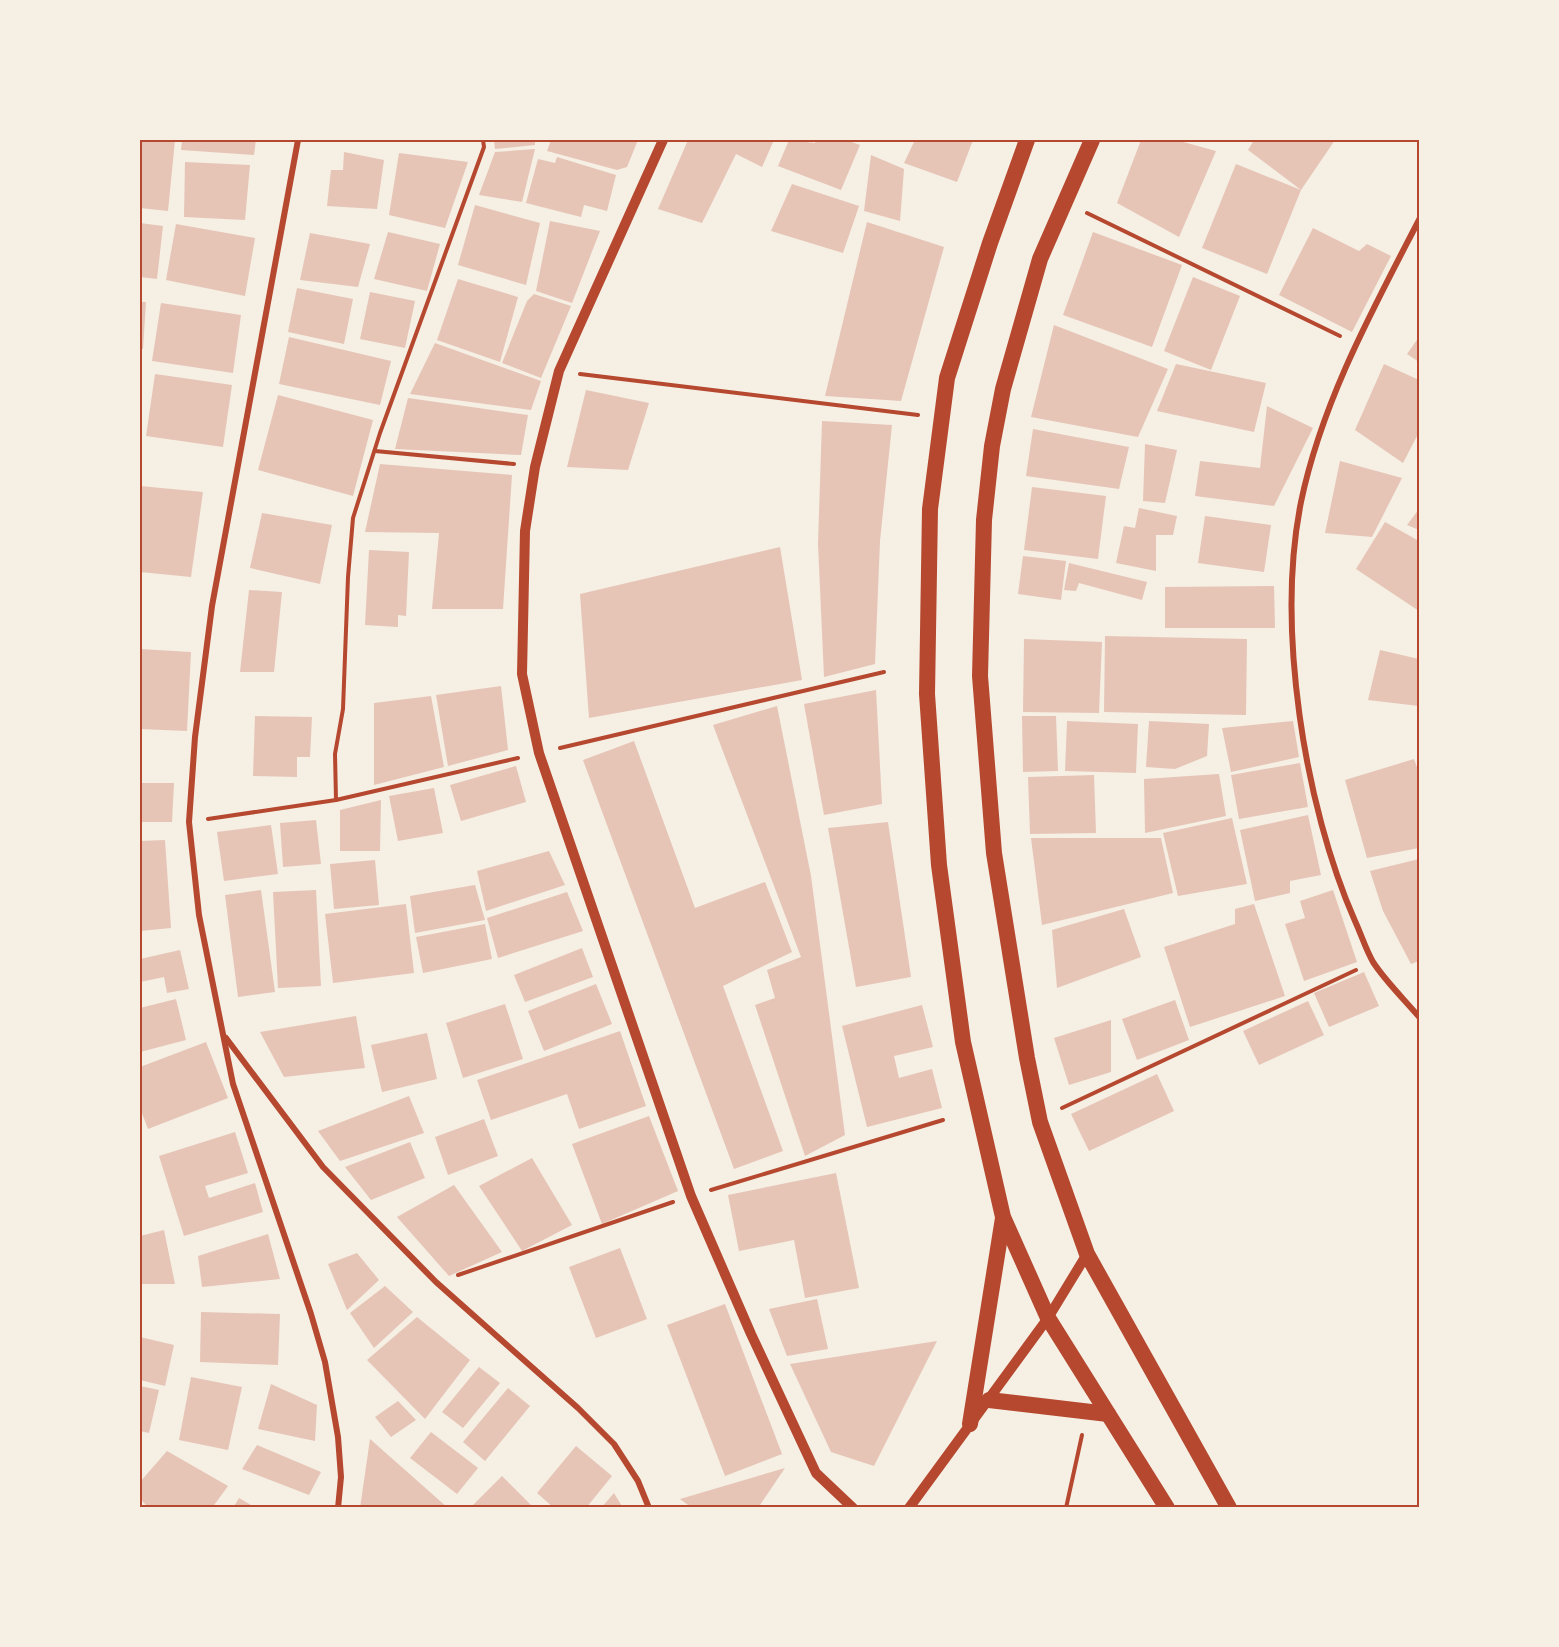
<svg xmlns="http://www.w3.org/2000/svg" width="1559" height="1647" viewBox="0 0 1559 1647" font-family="'Fira Sans',sans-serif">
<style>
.building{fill:#e6c5b7}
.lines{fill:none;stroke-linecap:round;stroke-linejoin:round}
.path{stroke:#b5482f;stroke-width:4}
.minor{stroke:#b5482f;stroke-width:6}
.tertiary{stroke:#b5482f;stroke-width:10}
.trunk{stroke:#b5482f;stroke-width:16}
.neatline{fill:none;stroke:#b5482f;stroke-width:2}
</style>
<rect width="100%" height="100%" fill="#f6efe4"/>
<!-- building -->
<g class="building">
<polygon points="140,140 175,140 168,211 140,208"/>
<polygon points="182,140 256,140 254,155 181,150"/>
<polygon points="494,140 535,140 535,145 495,149"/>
<polygon points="551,140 638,140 627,167 617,170 547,151"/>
<polygon points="688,140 774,140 762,167 736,154 702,223 658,209"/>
<polygon points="789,140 815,143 816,140 846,140 860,145 841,190 778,166"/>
<polygon points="915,140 973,140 957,182 904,163"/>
<polygon points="1141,140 1176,140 1216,151 1179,237 1117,203"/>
<polygon points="1254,140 1335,140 1301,190 1267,274 1202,248 1236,164 1301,190 1248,150"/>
<polygon points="535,149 522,202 479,195 495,152"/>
<polygon points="344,152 384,160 377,209 327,206 331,170 343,170"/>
<polygon points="399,153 468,162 445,228 389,215"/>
<polygon points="871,155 904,169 900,221 864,211"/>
<polygon points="557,157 616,175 607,211 584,205 581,217 526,203 538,159 555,163"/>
<polygon points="185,162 250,165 245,220 184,217"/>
<polygon points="792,184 859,206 843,253 771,231"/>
<polygon points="475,205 540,223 526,285 458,265"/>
<polygon points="550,221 600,231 572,303 536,291"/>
<polygon points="867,222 944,247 901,401 825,396"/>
<polygon points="140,223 163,226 157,279 140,277"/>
<polygon points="176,224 255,238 245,296 166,280"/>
<polygon points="1313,228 1359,251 1367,244 1391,256 1352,332 1279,295"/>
<polygon points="388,232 440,244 427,291 374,279"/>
<polygon points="1093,232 1182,265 1152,347 1063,315"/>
<polygon points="310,233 370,244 358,287 300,280"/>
<polygon points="1193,277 1240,296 1211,370 1164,351"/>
<polygon points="458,279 518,297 500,362 437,340"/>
<polygon points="297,288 353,299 344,344 288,332"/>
<polygon points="370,292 415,301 405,348 360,339"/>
<polygon points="534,294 571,306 541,378 502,363 527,301"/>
<polygon points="140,302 146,302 143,349 140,349"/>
<polygon points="161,303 241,315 233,373 152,361"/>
<polygon points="1054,325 1168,369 1138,437 1031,417"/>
<polygon points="289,337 391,361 380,405 279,384"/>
<polygon points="1419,337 1419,362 1407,354"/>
<polygon points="435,343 541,381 531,410 410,394"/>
<polygon points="1176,364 1266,383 1254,432 1157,411"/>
<polygon points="1384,364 1419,380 1419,436 1417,436 1403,463 1355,430"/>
<polygon points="155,374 232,385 223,447 146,436"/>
<polygon points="586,390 649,403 628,470 567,467"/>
<polygon points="278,395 373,420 353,496 258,470"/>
<polygon points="408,398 528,415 521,455 395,449"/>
<polygon points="1267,406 1313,428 1274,506 1195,496 1200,461 1260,468"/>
<polygon points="822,421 892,425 880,541 875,664 824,677 818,544"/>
<polygon points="1033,429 1129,447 1119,489 1026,476"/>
<polygon points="1145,444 1177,450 1165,503 1143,501"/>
<polygon points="1340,461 1402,478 1372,537 1325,533"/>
<polygon points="380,464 512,475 503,609 432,609 439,533 365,532"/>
<polygon points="140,486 203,492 191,577 140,572"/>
<polygon points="1032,487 1106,496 1098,559 1024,550"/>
<polygon points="1139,508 1177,516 1173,535 1156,535 1156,571 1116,563 1124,526 1135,528"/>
<polygon points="1419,509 1419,530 1407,525"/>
<polygon points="262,513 332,525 320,584 250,568"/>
<polygon points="1205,516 1271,525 1264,572 1198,563"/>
<polygon points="1385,522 1419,541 1419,611 1356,569"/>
<polygon points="780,547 802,680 589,718 580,594"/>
<polygon points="369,550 409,552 406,616 398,615 398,627 365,625"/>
<polygon points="1023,556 1066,561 1061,600 1018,594"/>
<polygon points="1069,563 1147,582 1142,600 1079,583 1076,591 1064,590"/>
<polygon points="1274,586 1275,628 1165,628 1165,587"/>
<polygon points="249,590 282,592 274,672 240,672"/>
<polygon points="1105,636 1247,639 1246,715 1104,712"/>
<polygon points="1024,639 1102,642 1099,713 1023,712"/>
<polygon points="140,649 191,652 187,731 140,729"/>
<polygon points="1380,650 1419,659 1419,706 1368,700"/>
<polygon points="501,686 508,750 448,766 436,695"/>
<polygon points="876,690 882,804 824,815 804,704"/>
<polygon points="431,696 444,767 374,785 374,703"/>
<polygon points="777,706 811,876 845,1135 805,1156 755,1005 775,998 767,970 801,957 713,725"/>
<polygon points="255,716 312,717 310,757 297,757 297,777 253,776"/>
<polygon points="1022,716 1056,716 1058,771 1023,772"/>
<polygon points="1067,721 1138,724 1136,773 1065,771"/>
<polygon points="1149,721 1209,724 1207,756 1175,769 1146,767"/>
<polygon points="1293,721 1299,757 1231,772 1222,728"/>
<polygon points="634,741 695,908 765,882 792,952 723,986 783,1151 734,1169 583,760"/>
<polygon points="1414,759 1419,773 1419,848 1367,858 1345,780"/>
<polygon points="1300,763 1308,807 1239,819 1231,775"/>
<polygon points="516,766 526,802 461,821 450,785"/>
<polygon points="1219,774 1226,816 1145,833 1144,779"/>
<polygon points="1094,775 1096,833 1030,834 1028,777"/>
<polygon points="140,783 174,783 172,822 140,822"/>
<polygon points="434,788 443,833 398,841 389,796"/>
<polygon points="381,800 380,851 340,851 340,810"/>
<polygon points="1308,815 1321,875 1290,881 1290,893 1255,901 1240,830"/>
<polygon points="1232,818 1247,884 1178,896 1163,833"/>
<polygon points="316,820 321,864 283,867 280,823"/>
<polygon points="888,822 911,977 856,987 828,828"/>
<polygon points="271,825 278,874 224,881 217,832"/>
<polygon points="1031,838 1161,838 1173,893 1042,925"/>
<polygon points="165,840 171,928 140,931 140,841"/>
<polygon points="549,851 565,885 486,911 477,871"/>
<polygon points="1419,859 1419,961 1411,964 1383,911 1370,871"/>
<polygon points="375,860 379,905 334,909 330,864"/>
<polygon points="475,885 485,920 415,933 410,896"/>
<polygon points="261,890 275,992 238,997 225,895"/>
<polygon points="316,890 321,986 278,988 273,892"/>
<polygon points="1333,890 1357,962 1304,981 1285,924 1305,918 1300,901"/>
<polygon points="567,892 583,931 498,958 487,918"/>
<polygon points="406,904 414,973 333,983 325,914"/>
<polygon points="1254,904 1285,996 1190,1027 1164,947 1235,924 1235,909"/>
<polygon points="1124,909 1141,957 1057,988 1052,930"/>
<polygon points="485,924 492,959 423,973 416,937"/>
<polygon points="582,948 593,977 525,1002 514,975"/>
<polygon points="180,950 189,989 167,993 164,977 140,982 140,959"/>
<polygon points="1364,972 1379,1006 1329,1027 1314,993"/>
<polygon points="596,984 612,1024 544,1051 528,1011"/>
<polygon points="176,999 186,1040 140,1052 140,1008"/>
<polygon points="1175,1000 1189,1040 1137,1060 1122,1019"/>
<polygon points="1308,1001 1324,1035 1259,1065 1243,1031"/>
<polygon points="505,1004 523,1059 463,1078 446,1023"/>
<polygon points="922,1005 933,1047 894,1056 899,1078 932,1069 942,1108 867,1127 842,1026"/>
<polygon points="356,1016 365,1068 284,1077 260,1032"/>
<polygon points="1111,1020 1111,1072 1069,1085 1054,1038"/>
<polygon points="620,1031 646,1106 579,1129 567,1094 491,1120 477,1080"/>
<polygon points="427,1033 437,1079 382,1092 371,1045"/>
<polygon points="206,1042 228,1098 148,1129 140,1108 140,1067"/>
<polygon points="1157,1074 1174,1111 1089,1151 1071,1114"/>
<polygon points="409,1096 424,1133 340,1161 318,1131"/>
<polygon points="649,1116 678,1191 602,1224 572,1144"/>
<polygon points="484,1119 498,1156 448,1175 435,1137"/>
<polygon points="235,1132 248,1173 205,1186 209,1198 255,1183 263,1212 184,1236 159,1156"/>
<polygon points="410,1142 425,1178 371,1200 345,1167"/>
<polygon points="532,1158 572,1225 522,1251 479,1186"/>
<polygon points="836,1173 859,1288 805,1298 794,1240 739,1251 728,1195"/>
<polygon points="454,1185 502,1252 449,1276 397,1217"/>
<polygon points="164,1230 175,1284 140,1284 140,1236"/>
<polygon points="268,1234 280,1279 202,1287 198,1256"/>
<polygon points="620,1248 647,1319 596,1338 569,1267"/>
<polygon points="357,1253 379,1280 347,1310 328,1264"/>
<polygon points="385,1286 413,1312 374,1348 350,1313"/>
<polygon points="817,1299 828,1349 787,1356 769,1309"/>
<polygon points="725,1304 782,1454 725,1476 667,1325"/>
<polygon points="201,1312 280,1314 278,1365 200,1362"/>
<polygon points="417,1317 470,1360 425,1419 367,1360"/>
<polygon points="140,1337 174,1345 165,1386 140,1380"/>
<polygon points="937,1341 874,1466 831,1452 790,1364"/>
<polygon points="479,1367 500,1383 463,1428 442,1412"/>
<polygon points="191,1377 242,1387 228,1450 179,1440"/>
<polygon points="271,1384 317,1405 315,1441 258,1429"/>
<polygon points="140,1386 159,1390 149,1433 140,1431"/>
<polygon points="508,1388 530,1406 485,1461 463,1442"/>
<polygon points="398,1401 416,1420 391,1437 375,1417"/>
<polygon points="431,1432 478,1468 457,1494 410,1458"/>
<polygon points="370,1439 448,1508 360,1508"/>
<polygon points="257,1445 321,1472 309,1495 242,1469"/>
<polygon points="576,1446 612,1476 586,1508 554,1508 537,1493"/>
<polygon points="167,1451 228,1486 212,1508 149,1508 140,1499 140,1482"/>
<polygon points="785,1468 758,1508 692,1508 680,1499"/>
<polygon points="502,1476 534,1508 473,1508 472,1506"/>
<polygon points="614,1493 623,1508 601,1508"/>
<polygon points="239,1498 256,1508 233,1508"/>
</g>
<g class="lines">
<!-- path -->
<g class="path">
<polyline points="1087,213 1340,336"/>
<polyline points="580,374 918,415"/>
<polyline points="375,451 514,464"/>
<polyline points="560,748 884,672"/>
<polyline points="336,800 335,754 343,709 348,577 353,518 380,433 484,147 483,140"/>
<polyline points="208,819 336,800 518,758"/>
<polyline points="1062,1108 1356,970"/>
<polyline points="711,1190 943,1120"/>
<polyline points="458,1275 673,1202"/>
<polyline points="1066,1508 1082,1435"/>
</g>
<!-- minor -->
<g class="minor">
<polyline points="298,140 212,606 195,737 189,822 199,915 233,1084 311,1314 325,1362 338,1437 341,1477 338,1508"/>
<path d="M1420,218C1373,309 1322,401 1301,502C1276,627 1304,805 1355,921C1361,934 1366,950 1373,962C1386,982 1405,1000 1420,1018"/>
<polyline points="226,1038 323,1167 436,1282 578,1408 614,1444 638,1481 649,1508"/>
</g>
<!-- tertiary -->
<g class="tertiary">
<polyline points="663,140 559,371 535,467 525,531 522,674 539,753 691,1196 751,1334 816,1473 853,1508"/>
<polyline points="909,1508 1048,1318 1087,1254"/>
</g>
<!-- trunk -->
<g class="trunk">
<polyline points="1027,140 990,243 947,378 930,509 927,694 939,865 963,1042 1003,1217 1048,1318 1167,1508"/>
<polyline points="1092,140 1040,259 1003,389 992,446 984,520 980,676 994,853 1027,1058 1040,1122 1087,1254 1229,1508"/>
<polyline points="989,1400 1108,1414"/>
<polyline points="970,1424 1003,1218"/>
</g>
</g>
<!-- border -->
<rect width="1559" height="1647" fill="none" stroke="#f6efe4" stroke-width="282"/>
<rect x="141" y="141" width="1277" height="1365" class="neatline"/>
</svg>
